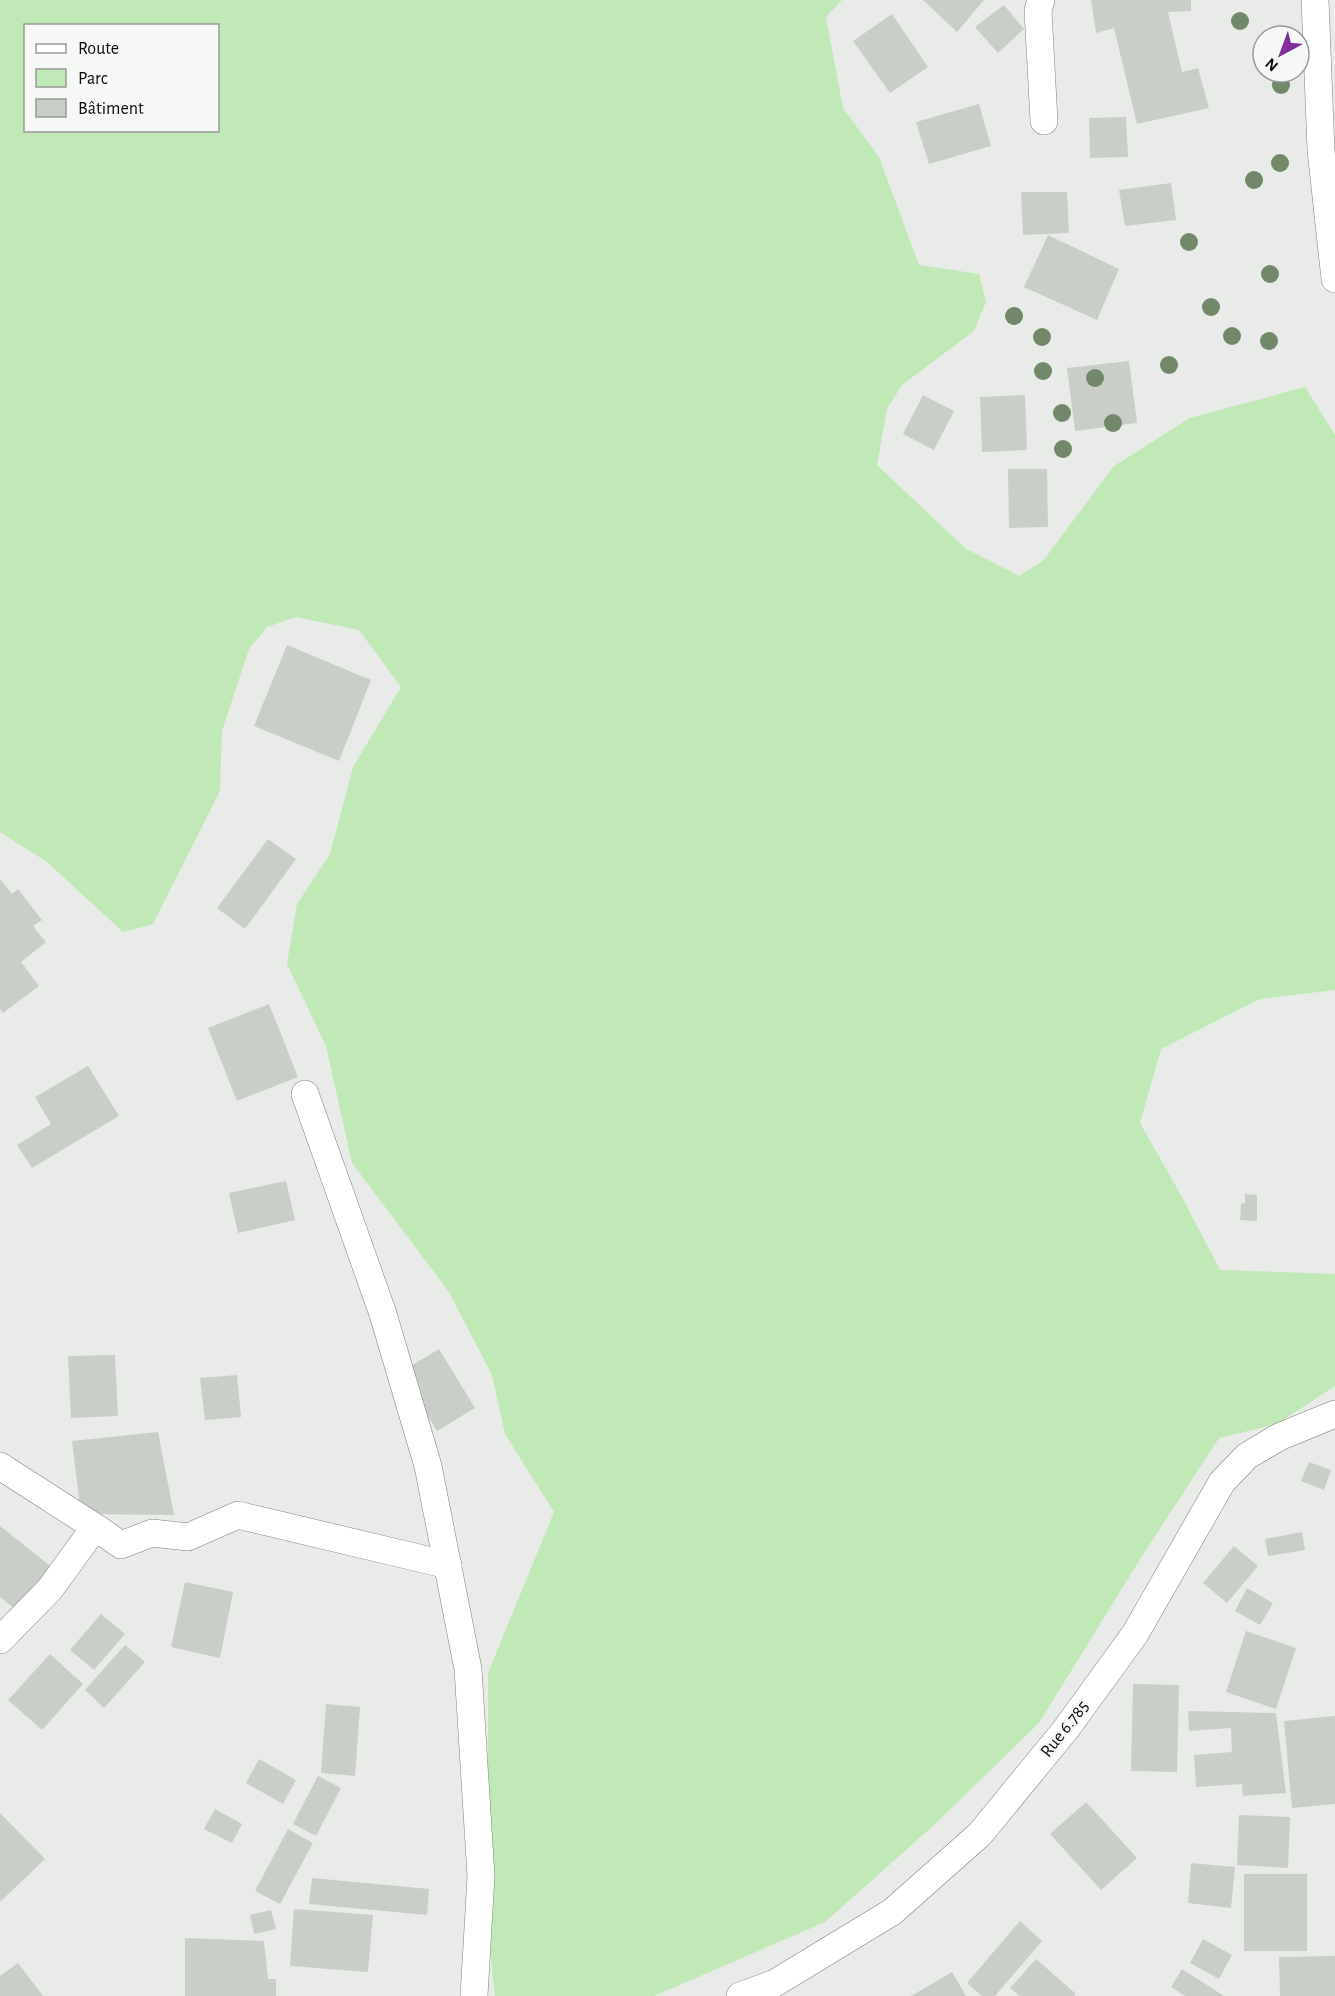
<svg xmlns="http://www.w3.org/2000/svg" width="1335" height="1996" viewBox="0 0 1335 1996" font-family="'Alegreya Sans',sans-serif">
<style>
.green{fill:#c1e9b7;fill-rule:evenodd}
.building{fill:#cacec9}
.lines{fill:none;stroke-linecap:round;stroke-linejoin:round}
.street-casing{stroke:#7f827e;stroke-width:28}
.street{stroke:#fff;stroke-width:27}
.tree{fill:#71886a}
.labels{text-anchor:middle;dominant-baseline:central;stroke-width:5;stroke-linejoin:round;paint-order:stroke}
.street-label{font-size:18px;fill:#0c0d0c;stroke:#f5f8f4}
</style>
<rect width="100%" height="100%" fill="#e8ebe7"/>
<!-- green -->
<path class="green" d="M0,0H842L826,17L843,108L879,157L919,265L979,274L986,302L974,331L902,385L887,409L877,465L965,548L1019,576L1043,561L1114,466L1190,418L1305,387L1335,435V990L1260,999L1161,1049L1140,1123L1182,1197L1220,1270L1335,1274V1386L1277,1424L1219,1438L1142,1556L1039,1723L934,1825L825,1922L654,1996H495L488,1934V1673L554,1512L505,1434L492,1375L449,1292L352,1163L326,1046L287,964L297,904L330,854L353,767L401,687L359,630L296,617L267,627L249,649L222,731L220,791L153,924L123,932L47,862L0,832ZM26,26H218V130H26Z"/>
<!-- building -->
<g class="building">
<polygon points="923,0 984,0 957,32"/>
<polygon points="1091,0 1191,0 1191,11 1168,12 1182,72 1198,68 1209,108 1137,124 1114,28 1096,33"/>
<polygon points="1004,5 1024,29 998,53 975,27"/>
<polygon points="892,14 928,67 890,93 853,41"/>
<polygon points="979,104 991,146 929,164 916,122"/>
<polygon points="1126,117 1128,157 1090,158 1089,118"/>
<polygon points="1171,183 1176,220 1125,226 1119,190"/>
<polygon points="1021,192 1067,192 1069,233 1023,235"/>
<polygon points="1048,235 1119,269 1097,320 1024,287"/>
<polygon points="1129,361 1137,423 1075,431 1067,368"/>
<polygon points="923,395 954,411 934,450 903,434"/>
<polygon points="1025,395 1027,450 982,452 980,397"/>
<polygon points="1008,469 1047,469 1048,527 1009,528"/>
<polygon points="287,645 371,680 339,761 254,726"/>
<polygon points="268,839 296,859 245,929 217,908"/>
<polygon points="0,879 12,894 18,889 42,920 33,926 46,942 21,962 39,986 3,1013 0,1009"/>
<polygon points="269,1004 298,1077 237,1101 208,1028"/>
<polygon points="88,1066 119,1116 32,1168 17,1145 51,1124 35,1097"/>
<polygon points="286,1181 295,1220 238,1233 229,1193"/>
<polygon points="1245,1194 1257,1195 1257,1221 1240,1220 1241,1204 1245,1203"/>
<polygon points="439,1349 475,1408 437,1431 401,1372"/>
<polygon points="115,1355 118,1416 71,1418 68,1356"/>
<polygon points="237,1375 241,1417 205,1420 200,1378"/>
<polygon points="158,1432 174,1515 81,1514 72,1441"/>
<polygon points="1309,1462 1331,1470 1324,1490 1301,1481"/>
<polygon points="0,1526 54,1569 19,1612 0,1597"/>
<polygon points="1302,1532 1305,1550 1268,1556 1265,1539"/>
<polygon points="1234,1546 1258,1566 1227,1603 1203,1583"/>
<polygon points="185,1582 233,1592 220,1658 171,1647"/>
<polygon points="1247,1588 1273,1603 1260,1625 1235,1611"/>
<polygon points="101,1614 125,1634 94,1670 70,1650"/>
<polygon points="1246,1631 1296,1648 1276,1709 1226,1692"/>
<polygon points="125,1645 145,1662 104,1708 85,1690"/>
<polygon points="50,1654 83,1684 42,1730 8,1700"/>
<polygon points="1133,1684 1179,1685 1177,1772 1131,1771"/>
<polygon points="326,1704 360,1707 355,1776 321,1773"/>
<polygon points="1188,1711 1276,1713 1286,1793 1243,1796 1242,1784 1196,1787 1194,1755 1232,1752 1231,1728 1189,1731"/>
<polygon points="1335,1716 1335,1804 1292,1808 1284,1721"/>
<polygon points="259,1759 296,1780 283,1804 246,1783"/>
<polygon points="318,1776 341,1788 316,1836 293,1824"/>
<polygon points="1086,1802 1137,1858 1101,1890 1050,1834"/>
<polygon points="215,1809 242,1824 232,1843 204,1829"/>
<polygon points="0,1813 45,1859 0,1902"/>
<polygon points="1239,1815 1290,1817 1288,1868 1237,1865"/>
<polygon points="288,1829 313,1843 280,1904 255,1891"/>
<polygon points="1191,1863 1235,1867 1231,1908 1188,1903"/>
<rect x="1244" y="1874" width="63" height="77"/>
<polygon points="312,1878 429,1889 427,1915 309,1904"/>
<polygon points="294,1909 373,1915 368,1972 290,1966"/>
<polygon points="271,1910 276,1929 254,1934 250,1915"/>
<polygon points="1020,1921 1042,1941 995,1996 982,1996 967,1983"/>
<polygon points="185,1938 264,1941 268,1979 276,1979 276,1996 185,1996"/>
<polygon points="1203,1939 1232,1955 1219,1979 1190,1963"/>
<polygon points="1335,1956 1335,1996 1280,1996 1279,1957"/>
<polygon points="1036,1959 1076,1994 1074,1996 1020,1996 1010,1988"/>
<polygon points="18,1963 43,1996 0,1996 0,1976"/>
<polygon points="1182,1969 1224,1996 1185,1996 1171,1987"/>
<polygon points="952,1972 966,1996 911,1996"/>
</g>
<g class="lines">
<defs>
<g id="street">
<polyline points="1041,0 1038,11 1044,121"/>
<polyline points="1315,0 1321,150 1335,279"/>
<polyline points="305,1094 383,1314 428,1466 468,1669 481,1876 474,1996"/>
<polyline points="0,1466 98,1529"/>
<polyline points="0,1640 50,1589 87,1538 98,1529 121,1545 152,1533 188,1537 238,1515 448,1565"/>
<polyline points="740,1996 775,1983 892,1912 980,1834 1066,1729 1135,1634 1222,1482 1247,1456 1279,1437 1335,1414"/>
</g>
</defs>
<!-- street casing -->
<use href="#street" class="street-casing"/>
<!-- street -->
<use href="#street" class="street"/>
</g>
<!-- trees -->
<g class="tree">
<circle cx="1240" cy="21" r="9"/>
<circle cx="1281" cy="85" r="9"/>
<circle cx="1280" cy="163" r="9"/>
<circle cx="1254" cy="180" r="9"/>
<circle cx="1189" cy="242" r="9"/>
<circle cx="1270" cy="274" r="9"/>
<circle cx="1211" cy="307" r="9"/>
<circle cx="1014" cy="316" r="9"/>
<circle cx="1232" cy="336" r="9"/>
<circle cx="1042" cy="337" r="9"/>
<circle cx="1269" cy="341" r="9"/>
<circle cx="1169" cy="365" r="9"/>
<circle cx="1043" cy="371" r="9"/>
<circle cx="1095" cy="378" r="9"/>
<circle cx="1062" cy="413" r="9"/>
<circle cx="1113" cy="423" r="9"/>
<circle cx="1063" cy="449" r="9"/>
</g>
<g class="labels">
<!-- street labels -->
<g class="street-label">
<text transform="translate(1065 1729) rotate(-52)">Rue 6.785</text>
</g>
</g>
<!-- legend -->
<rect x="24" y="24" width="195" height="108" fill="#f5f8f4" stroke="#989a97" stroke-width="1.5"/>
<rect x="36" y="44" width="30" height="9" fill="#ffffff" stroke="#989a97" stroke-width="1.5"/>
<text x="78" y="54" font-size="18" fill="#0c0d0c">Route</text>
<rect x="36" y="69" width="30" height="18" fill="#c1e9b7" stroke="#989a97" stroke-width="1.5"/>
<text x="78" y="84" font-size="18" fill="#0c0d0c">Parc</text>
<rect x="36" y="99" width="30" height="18" fill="#cacec9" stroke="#989a97" stroke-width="1.5"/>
<text x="78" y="114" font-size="18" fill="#0c0d0c">Bâtiment</text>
<!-- north arrow -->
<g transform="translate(1281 54) rotate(221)"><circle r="28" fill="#f5f8f4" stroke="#989a97" stroke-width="1.5"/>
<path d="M0-4.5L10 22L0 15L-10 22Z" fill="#832d9b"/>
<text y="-9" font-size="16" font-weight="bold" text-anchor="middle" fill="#0c0d0c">N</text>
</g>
</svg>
